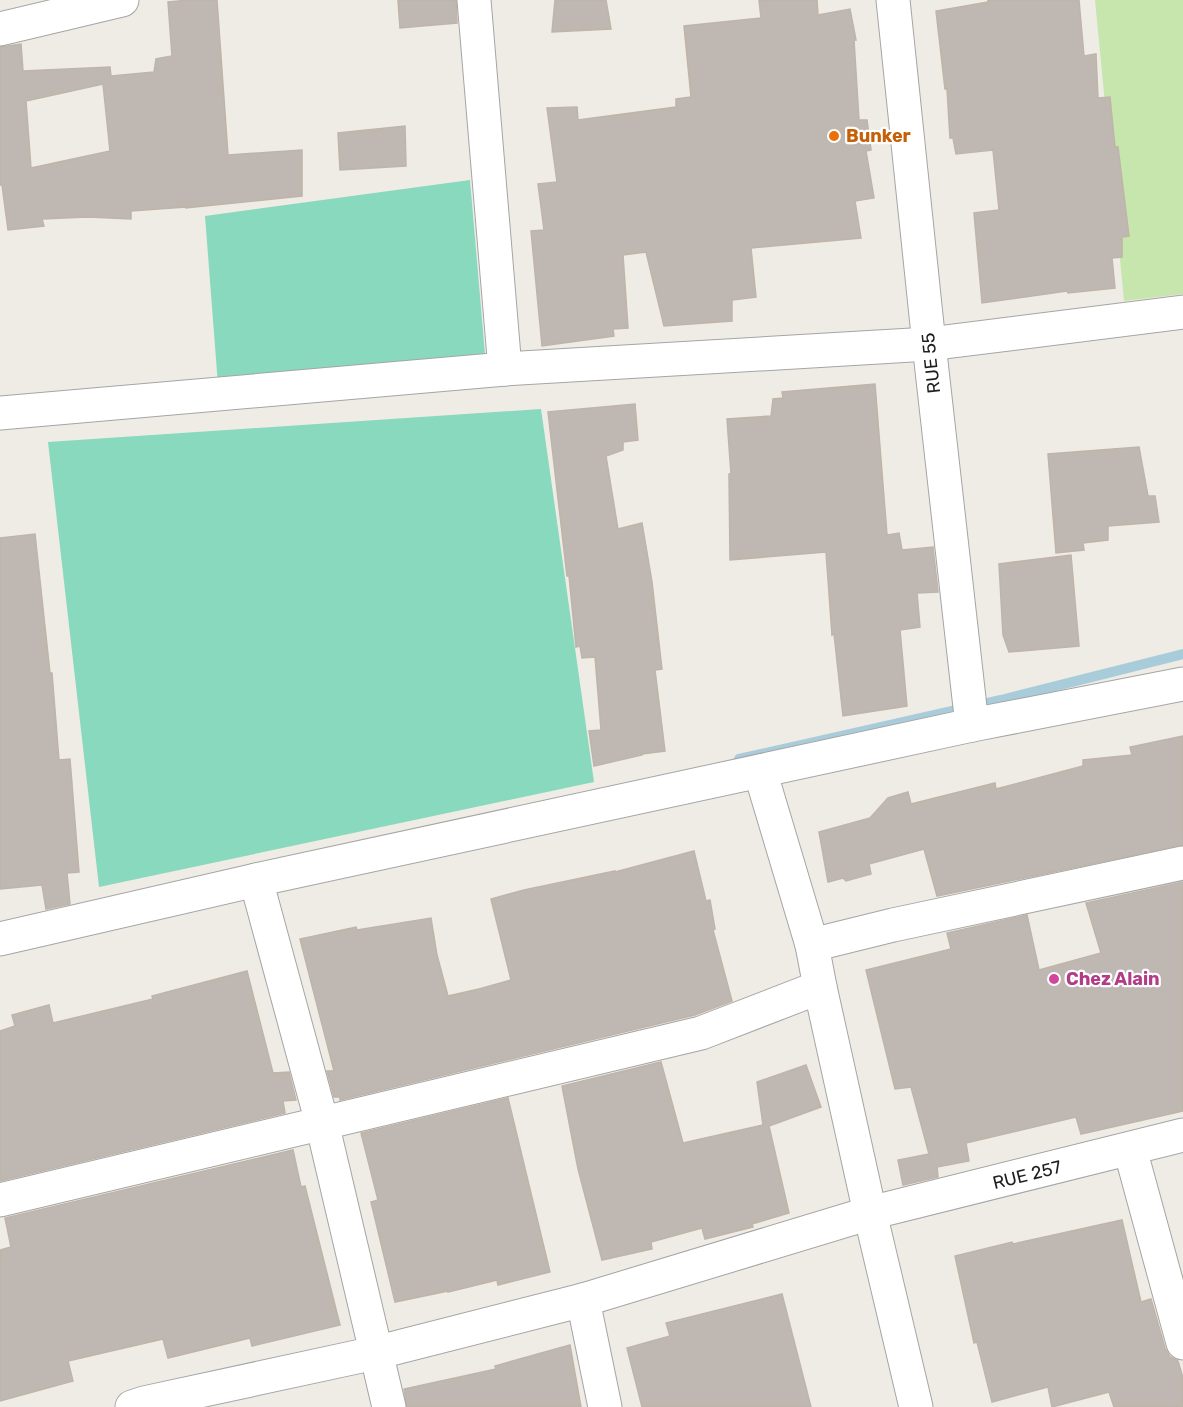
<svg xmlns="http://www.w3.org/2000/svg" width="1183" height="1407" viewBox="0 0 1183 1407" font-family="Rubik,sans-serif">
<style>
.garden{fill:#c6e6ae}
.pitch{fill:#88d9be}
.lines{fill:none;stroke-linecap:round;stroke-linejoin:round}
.stream{stroke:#a8ccda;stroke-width:10}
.building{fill:#bfb8b2;stroke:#bfb4a8;stroke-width:1.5;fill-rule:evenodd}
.street-casing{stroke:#a5a5a5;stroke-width:35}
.street{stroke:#fff;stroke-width:33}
.food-dot{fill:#e8710a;stroke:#fff;stroke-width:2}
.hotel-dot{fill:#d1479c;stroke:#fff;stroke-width:2}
.labels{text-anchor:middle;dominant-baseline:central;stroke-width:4.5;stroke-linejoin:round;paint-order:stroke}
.food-label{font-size:18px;font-weight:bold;fill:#c56008;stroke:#fff;text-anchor:start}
.street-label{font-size:18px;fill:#1e1e1e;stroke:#fff}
.hotel-label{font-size:18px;font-weight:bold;fill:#b23c85;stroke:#fff;text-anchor:start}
</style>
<rect width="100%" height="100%" fill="#efece5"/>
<!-- garden -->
<polygon class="garden" points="1095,0 1183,0 1183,294 1124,301"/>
<!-- pitch -->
<g class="pitch">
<polygon points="470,180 486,366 218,385 205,216"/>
<polygon points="541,409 594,782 99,887 48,442"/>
</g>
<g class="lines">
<!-- stream -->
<polyline class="stream" points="739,759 1001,700 1183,654"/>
</g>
<!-- building -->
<g class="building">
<path d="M189,0H217L228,155L302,150V196L186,208V207L131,211V219L88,217L42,219L44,226L8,230L2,185H0V47L21,44L23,71L110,67L111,76L154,72L156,59L172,56L168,2ZM103,84L110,151L31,168L26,101Z"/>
<polygon points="398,0 456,0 457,23 400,28"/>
<polygon points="555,0 606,0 611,29 552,32"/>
<polygon points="759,0 817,0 818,15 850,9 856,40 854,40 859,120 867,120 871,150 866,151 874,198 855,201 861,238 751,248 756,297 732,300 732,321 664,326 646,252 623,255 628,328 613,329 614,336 542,346 531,231 544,230 538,184 557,182 547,108 577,107 578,120 676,107 676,99 691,97 684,26 761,18"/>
<polygon points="988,0 1079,0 1084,56 1096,54 1098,98 1110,97 1115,147 1118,147 1129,236 1122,237 1122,257 1112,258 1115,288 1068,293 1067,291 982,303 974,213 999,210 993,150 956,154 953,138 950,138 947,89 945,89 936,11 988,2"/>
<polygon points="405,126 406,166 340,170 338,133"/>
<polygon points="875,384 887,535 899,533 902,550 933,547 938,592 917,593 920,627 900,630 907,706 843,716 834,634 832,635 826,552 730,560 729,474 731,474 727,419 771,416 773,399 783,398 782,392"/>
<polygon points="635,404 638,440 623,442 623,450 606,456 618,529 642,523 652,582 662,669 655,670 665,751 642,754 642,755 594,766 589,731 601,730 595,657 582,658 580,646 576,647 569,576 567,576 548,412"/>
<polygon points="1139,447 1148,496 1155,496 1159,522 1108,526 1108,540 1083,543 1084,550 1056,553 1048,454"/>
<polygon points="35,534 50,673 52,673 59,760 70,759 79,872 67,873 70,904 46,909 42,885 0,889 0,538"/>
<polygon points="1071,555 1079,646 1009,652 1003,635 999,564"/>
<polygon points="1183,736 1183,845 937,896 924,849 869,864 871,874 846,881 843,878 828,882 819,832 870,818 888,798 908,792 911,804 995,783 996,789 1083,766 1083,760 1132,755 1130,747"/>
<polygon points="694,851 706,901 710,900 715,929 713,930 732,1001 695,1015 340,1100 340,1097 334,1097 327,1071 334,1071 300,939 356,927 357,930 431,918 437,955 448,996 479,989 511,980 491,899 524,890 615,871 615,872"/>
<polygon points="1183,882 1183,1111 1081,1134 1076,1117 966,1143 969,1161 937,1167 938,1177 903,1185 898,1160 929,1154 911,1087 895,1089 866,970 951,949 947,933 1027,915 1039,970 1101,953 1086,903"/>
<polygon points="247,971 273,1073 289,1072 296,1100 283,1101 285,1113 0,1181 0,1031 15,1026 12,1015 49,1005 53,1023 153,999 152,996"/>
<polygon points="661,1062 683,1143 763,1125 757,1082 806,1065 821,1107 769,1126 789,1213 752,1224 753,1227 705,1239 702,1228 651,1242 652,1249 602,1260 578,1169 562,1086"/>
<polygon points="508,1098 550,1272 498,1285 497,1280 448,1292 448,1291 395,1302 371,1202 378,1200 361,1133"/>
<polygon points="293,1150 301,1187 305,1186 340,1325 252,1346 250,1338 168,1358 163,1339 68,1361 73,1381 0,1401 0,1250 11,1247 5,1218"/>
<polygon points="1122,1220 1141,1302 1151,1299 1165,1348 1170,1357 1178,1361 1183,1378 1183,1407 1114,1407 1109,1392 1052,1407 1048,1387 992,1402 977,1342 974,1343 955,1256 1012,1242 1013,1244"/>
<polygon points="782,1294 811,1407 642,1407 627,1348 670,1336 666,1323"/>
<polygon points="570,1345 581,1407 407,1407 404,1389 496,1369 495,1366"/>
</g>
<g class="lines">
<defs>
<g id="street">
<polyline points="474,0 505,369"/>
<polyline points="893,0 929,344 972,725"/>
<polyline points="0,29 122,0"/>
<polyline points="0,413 505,369 929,344 1183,312"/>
<polyline points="760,771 812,945 820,987 870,1213 916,1407"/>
<polyline points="256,880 322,1123 389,1407"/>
<polyline points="0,939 256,880 972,725 1183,684"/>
<polyline points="812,945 893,925 1183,863"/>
<polyline points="1130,1149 1183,1343"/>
<polyline points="0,1200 701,1033 820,987"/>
<polyline points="583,1300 605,1407"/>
<polyline points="132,1407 144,1403 375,1353 583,1300 870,1213 1183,1135"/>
</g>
</defs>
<!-- street casing -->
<use href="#street" class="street-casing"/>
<!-- street -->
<use href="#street" class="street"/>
</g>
<!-- markers -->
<circle class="food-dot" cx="834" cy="136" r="6"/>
<circle class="hotel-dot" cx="1054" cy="979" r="6"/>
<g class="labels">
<!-- food labels -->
<g class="food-label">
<text x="846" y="136">Bunker</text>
</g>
<!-- street labels -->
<g class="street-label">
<text transform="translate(931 363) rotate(-96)">RUE 55</text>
<text transform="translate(1027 1175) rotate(-14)">RUE 257</text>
</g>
<!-- hotel labels -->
<g class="hotel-label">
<text x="1066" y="979">Chez Alain</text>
</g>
</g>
</svg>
